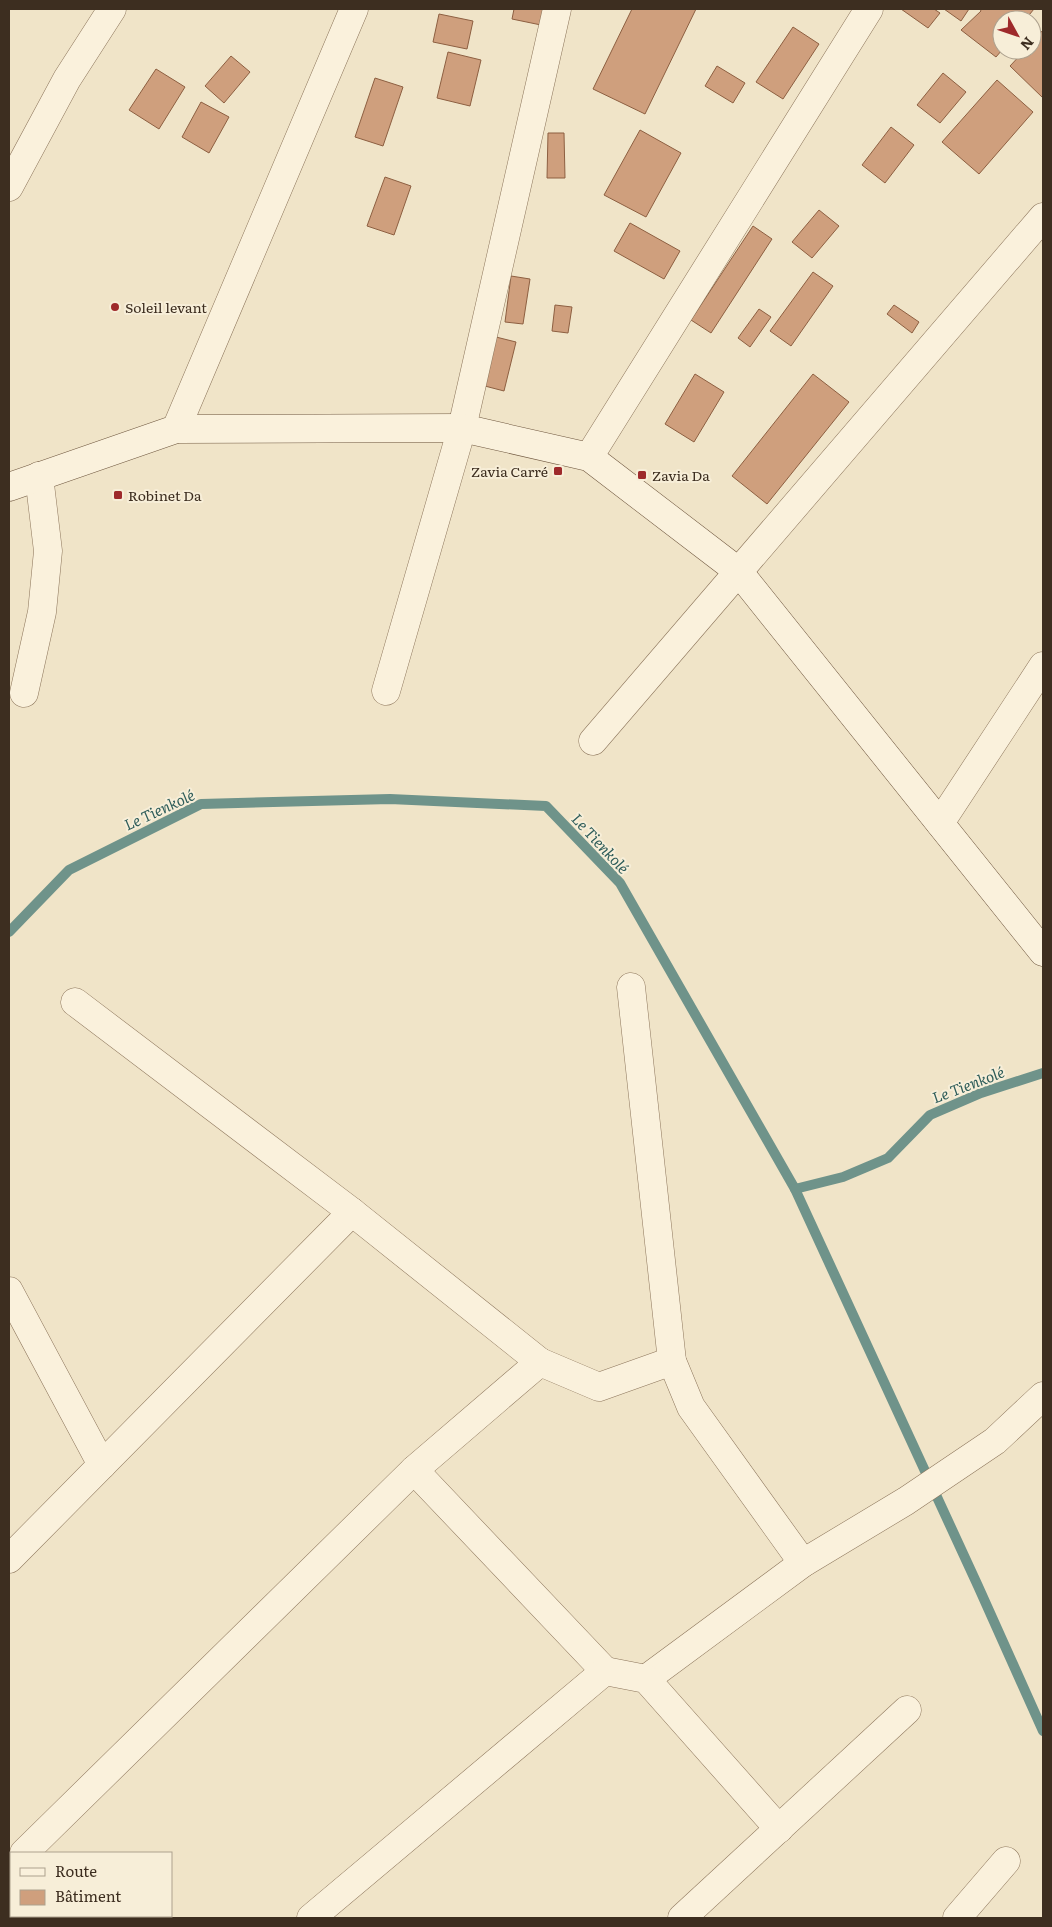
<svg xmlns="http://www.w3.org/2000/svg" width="1052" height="1927" viewBox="0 0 1052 1927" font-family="Literata,serif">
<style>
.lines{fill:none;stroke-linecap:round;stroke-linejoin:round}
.stream{stroke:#6f938a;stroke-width:10}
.building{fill:#cf9f7d;stroke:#8d5f41}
.street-casing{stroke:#8d765c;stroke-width:29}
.secondary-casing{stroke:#6f573f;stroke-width:29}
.street{stroke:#faf1dc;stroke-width:28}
.secondary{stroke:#faf1dc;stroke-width:28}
.poi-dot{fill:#9e2a2b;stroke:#f7eed8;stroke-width:2}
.labels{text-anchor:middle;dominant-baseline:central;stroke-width:4;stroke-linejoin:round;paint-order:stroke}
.poi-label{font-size:14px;fill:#3d2e20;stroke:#f7eed8;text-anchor:start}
.water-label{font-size:15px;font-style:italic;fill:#2f5d5a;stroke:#f7eed8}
</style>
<rect width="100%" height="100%" fill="#f0e4c8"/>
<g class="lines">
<!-- stream -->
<g class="stream">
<polyline points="9,932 69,870 201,804 390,799 546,806 620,883 795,1189 843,1177 888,1158 930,1115 981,1093 1043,1073"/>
<polyline points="795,1189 978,1586 1043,1731"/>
</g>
</g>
<!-- building -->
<g class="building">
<polygon points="514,9 544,9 541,25 512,19"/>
<polygon points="632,9 696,9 645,114 593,89"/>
<polygon points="901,9 934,9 940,13 928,28"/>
<polygon points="944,9 969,9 961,21"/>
<polygon points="980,9 1034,9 1025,20 1002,20 1002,50 996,57 961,30 981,11"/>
<polygon points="439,14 473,21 467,49 433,42"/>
<polygon points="793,27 819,44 783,99 756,82"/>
<polygon points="1043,30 1043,98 1010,66 1025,50 1032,50 1032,42"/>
<polygon points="448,52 481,60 470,106 437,98"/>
<polygon points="231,56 250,72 224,103 205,86"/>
<polygon points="717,66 745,83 733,103 705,86"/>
<polygon points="156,69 185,87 159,129 129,110"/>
<polygon points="943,73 966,92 940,123 917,105"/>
<polygon points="375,78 403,87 383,146 355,137"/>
<polygon points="997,80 1033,112 979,174 942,142"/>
<polygon points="201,102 229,117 209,153 182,137"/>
<polygon points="891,127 914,145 885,183 862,165"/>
<polygon points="640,130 681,153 646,217 604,195"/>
<polygon points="548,133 564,133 565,178 547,178"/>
<polygon points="385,177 411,186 394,235 367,226"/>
<polygon points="819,210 839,226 812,258 792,242"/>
<polygon points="630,223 680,251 664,279 614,251"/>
<polygon points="753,226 772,239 711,333 691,320"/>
<polygon points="813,272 833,286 791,346 770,331"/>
<polygon points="511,276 530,279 523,324 505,322"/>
<polygon points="555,305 572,307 568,333 552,331"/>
<polygon points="894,305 919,322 912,333 887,314"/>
<polygon points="759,309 771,317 750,347 738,338"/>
<polygon points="492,336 516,342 504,391 481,385"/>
<polygon points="695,374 724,392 694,442 665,424"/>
<polygon points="813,374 849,402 767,504 732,476"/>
</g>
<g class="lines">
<defs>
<g id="street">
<polyline points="9,187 67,79 112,9"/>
<polyline points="176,429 354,9"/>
<polyline points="589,457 869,9"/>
<polyline points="386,691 462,428 557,9"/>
<polyline points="24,693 42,612 48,551 39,476"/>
<polyline points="593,741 1043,217"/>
<polyline points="940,823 1043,666"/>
<polyline points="631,987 672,1361 691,1407 803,1563"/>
<polyline points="9,1291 102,1465"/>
<polyline points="540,1362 599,1387 672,1361"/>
<polyline points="414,1470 605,1671"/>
<polyline points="9,1559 352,1212"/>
<polyline points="646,1679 803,1563 906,1501 995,1441 1043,1396"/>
<polyline points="24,1853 414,1470 540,1362 352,1212 75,1002"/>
<polyline points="64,1916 66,1918"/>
<polyline points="311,1918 605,1671 646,1679 779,1829"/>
<polyline points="682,1918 907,1710"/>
<polyline points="957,1918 1006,1861"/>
</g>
<polyline id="secondary" points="9,487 176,429 462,428 589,457 738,571 1043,952"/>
</defs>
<!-- street casing -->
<use href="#street" class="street-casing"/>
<!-- secondary casing -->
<use href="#secondary" class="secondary-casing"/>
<!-- street -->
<use href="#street" class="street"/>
<!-- secondary -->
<use href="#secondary" class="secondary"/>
</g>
<!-- markers -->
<g class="poi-dot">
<circle cx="115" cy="307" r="5"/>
<rect x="553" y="466" width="10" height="10" rx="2.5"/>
<rect x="637" y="470" width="10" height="10" rx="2.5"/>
<rect x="113" y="490" width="10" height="10" rx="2.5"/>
</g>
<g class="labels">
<!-- poi labels -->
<g class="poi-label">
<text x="125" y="307">Soleil levant</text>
<text x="548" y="471" text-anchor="end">Zavia Carré</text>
<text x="652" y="475">Zavia Da</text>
<text x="128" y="495">Robinet Da</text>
</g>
<!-- water labels -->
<g class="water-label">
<text transform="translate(159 809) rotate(-25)">Le Tienkolé</text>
<text transform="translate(601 843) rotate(47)">Le Tienkolé</text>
<text transform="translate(968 1084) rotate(-21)">Le Tienkolé</text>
</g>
</g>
<!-- border -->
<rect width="1052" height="1927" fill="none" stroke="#3d2e20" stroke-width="20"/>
<!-- legend -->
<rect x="10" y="1852" width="162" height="65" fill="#f7eed8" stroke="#ada18e"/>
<rect x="20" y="1868" width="25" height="8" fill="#faf1dc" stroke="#ada18e"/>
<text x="55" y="1877" font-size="15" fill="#3d2e20">Route</text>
<rect x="20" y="1890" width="25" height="15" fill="#cf9f7d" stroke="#ada18e"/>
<text x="55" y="1902" font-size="15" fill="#3d2e20">Bâtiment</text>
<!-- north arrow -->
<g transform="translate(1017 35) rotate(130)"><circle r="24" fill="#f7eed8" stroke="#ada18e"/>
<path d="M0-4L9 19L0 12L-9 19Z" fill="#9e2a2b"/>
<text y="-8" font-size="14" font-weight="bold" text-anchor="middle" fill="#3d2e20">N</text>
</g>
</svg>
